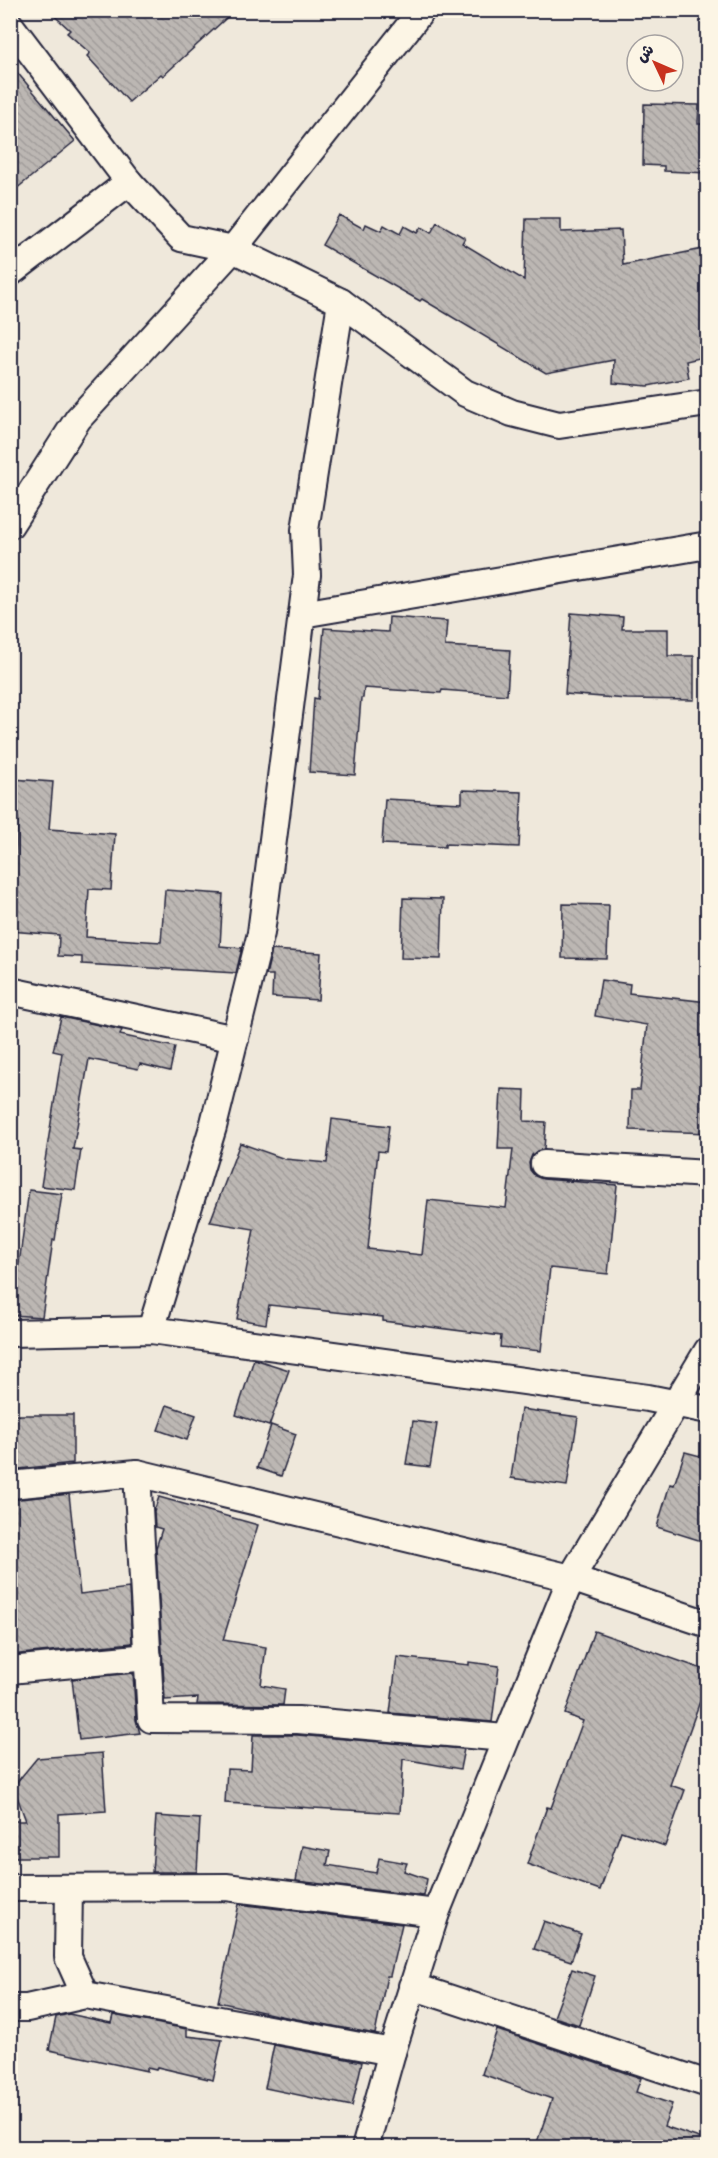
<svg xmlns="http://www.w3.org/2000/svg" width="718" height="2158" viewBox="0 0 718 2158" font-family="Dekko,'Playpen Sans Arabic',sans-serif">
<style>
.building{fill:url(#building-back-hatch);stroke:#22223b;stroke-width:1.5}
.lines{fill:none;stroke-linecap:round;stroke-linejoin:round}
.minor-casing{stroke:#22223b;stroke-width:30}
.minor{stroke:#fcf5e5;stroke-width:26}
</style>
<defs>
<pattern id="building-back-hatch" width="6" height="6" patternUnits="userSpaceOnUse" patternTransform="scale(1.5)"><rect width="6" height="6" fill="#bcb7b3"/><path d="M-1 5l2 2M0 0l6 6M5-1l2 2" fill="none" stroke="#a19d9b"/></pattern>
</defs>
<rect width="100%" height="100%" fill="#efe8db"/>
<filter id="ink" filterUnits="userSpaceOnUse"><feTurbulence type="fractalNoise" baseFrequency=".0167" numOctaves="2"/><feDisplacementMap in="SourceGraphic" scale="12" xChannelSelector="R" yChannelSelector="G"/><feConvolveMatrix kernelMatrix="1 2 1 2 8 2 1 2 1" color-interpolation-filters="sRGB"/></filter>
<g filter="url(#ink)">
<!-- building -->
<g class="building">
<polygon points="48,10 235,10 163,76 161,74 129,102 87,56 90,53 67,33 70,30"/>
<polygon points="10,64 75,141 10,194"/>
<polygon points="644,104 699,105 698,124 708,124 708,173 664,171 664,166 643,165"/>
<polygon points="339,215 364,229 366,224 381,231 384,225 400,234 404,226 417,233 421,227 431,233 437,222 465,238 462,243 524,280 526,219 561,219 561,232 621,230 623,265 708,248 708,356 686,361 689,378 648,386 613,383 614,360 546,373 422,299 420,301 322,245"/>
<polygon points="571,613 623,617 622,629 668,629 668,656 694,656 694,700 627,699 565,694"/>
<polygon points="389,617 447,621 445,646 510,650 507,695 442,690 441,693 364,688 363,698 361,698 355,775 309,772 314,698 318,699 324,628 388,632"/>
<polygon points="13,779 53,782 49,829 115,834 111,890 89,889 86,937 161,942 165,890 223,894 220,946 242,948 236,973 82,964 82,957 58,956 59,935 10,931 18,818 10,817"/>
<polygon points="462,790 522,792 519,847 445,844 445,847 382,844 385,799 462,803"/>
<polygon points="403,898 443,899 441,959 401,958"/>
<polygon points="563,904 609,905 607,959 562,958"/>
<polygon points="272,950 321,953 318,1000 272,997 273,975 266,975"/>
<polygon points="601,980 630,984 629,993 708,1002 708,1133 630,1130 631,1090 640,1090 647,1025 595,1016"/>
<polygon points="61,1017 122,1030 120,1035 175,1047 170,1071 140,1064 138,1069 89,1059 73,1149 81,1150 75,1190 41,1186 62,1053 53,1051"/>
<polygon points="501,1089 525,1090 524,1121 546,1122 544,1149 537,1151 532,1155 529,1163 530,1170 535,1176 543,1179 617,1185 608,1274 550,1268 541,1351 500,1347 501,1336 383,1321 383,1317 269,1305 266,1324 237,1319 254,1229 210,1222 240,1143 285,1159 327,1163 332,1119 389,1126 386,1152 378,1151 368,1249 422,1255 428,1200 506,1208 513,1149 498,1149"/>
<polygon points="29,1190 62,1194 55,1240 53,1240 42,1317 12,1315"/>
<polygon points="254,1359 289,1370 269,1426 236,1415"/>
<polygon points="167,1405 196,1415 187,1440 158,1430"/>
<polygon points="521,1409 578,1417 567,1486 511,1478"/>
<polygon points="10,1415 73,1415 73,1463 10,1470"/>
<polygon points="413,1421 437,1424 430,1467 406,1464"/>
<polygon points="271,1425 296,1434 281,1476 257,1468"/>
<polygon points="685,1452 708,1458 708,1543 657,1527 670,1484 674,1485"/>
<polygon points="69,1494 80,1594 129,1588 132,1643 10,1655 10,1500"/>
<polygon points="159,1497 258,1525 223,1640 266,1647 261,1685 285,1689 283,1705 197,1704 198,1698 165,1700 156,1548 162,1529 155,1527 154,1511"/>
<polygon points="594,1631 708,1671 708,1679 670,1785 685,1790 665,1846 621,1831 600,1890 527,1864 547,1807 551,1808 583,1721 565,1714"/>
<polygon points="397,1657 469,1665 469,1662 499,1666 492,1722 390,1713"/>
<polygon points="133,1673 136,1720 140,1733 79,1740 72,1679"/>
<polygon points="253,1735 297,1735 464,1749 460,1769 403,1759 400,1813 225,1803 227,1769 251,1770"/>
<polygon points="102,1753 106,1811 59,1814 59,1857 15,1857 14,1821 26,1821 15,1791 17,1782 37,1758"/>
<polygon points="156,1816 200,1819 197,1872 152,1872"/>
<polygon points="302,1846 330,1851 327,1865 376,1873 379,1858 407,1863 404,1871 427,1879 424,1896 296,1881"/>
<polygon points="239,1904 402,1924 390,1976 387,1976 375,2034 281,2016 218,2002"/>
<polygon points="544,1921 581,1934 571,1961 534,1949"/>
<polygon points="572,1969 595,1976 579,2025 554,2017"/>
<polygon points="69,2014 111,2023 113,2015 187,2029 187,2036 222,2040 213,2080 157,2067 156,2070 147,2068 147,2071 49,2050 56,2017"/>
<polygon points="497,2030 641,2078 636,2092 672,2104 664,2126 708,2141 708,2148 535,2148 552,2099 482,2074"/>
<polygon points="274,2045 362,2062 352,2106 265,2088"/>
</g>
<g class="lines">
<defs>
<g id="minor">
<polyline points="10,25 129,182 181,238 233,249 341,302 465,393 512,413 559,425 708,403"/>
<polyline points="10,273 129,182"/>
<polyline points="10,525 78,419 233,249 422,10"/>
<polyline points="302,614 708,545"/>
<polyline points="10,991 235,1039"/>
<polyline points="544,1164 708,1174"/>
<polyline points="151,1330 213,1127 261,933 307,575 305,530 341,302"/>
<polyline points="10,1333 151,1330 648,1398 708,1410"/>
<polyline points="137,1473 151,1719 298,1720 505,1738"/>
<polyline points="10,1485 137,1473 571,1578 708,1624"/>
<polyline points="10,1670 148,1657"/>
<polyline points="10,1888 226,1887 436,1913"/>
<polyline points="69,1888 68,1957 85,1995"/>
<polyline points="412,1986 708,2084"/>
<polyline points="10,2008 27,2008 85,1995 392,2052"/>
<polyline points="365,2148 392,2052 436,1913 571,1578 708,1350"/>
</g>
</defs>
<!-- minor casing -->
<use href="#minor" class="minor-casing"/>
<!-- minor -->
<use href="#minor" class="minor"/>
</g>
</g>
<!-- margin -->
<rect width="718" height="2158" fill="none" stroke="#fcf5e5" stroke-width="36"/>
<rect x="18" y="18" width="682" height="2122" fill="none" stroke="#22223b" stroke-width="2" filter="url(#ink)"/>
<!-- north arrow -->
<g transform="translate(655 63) rotate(314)"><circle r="28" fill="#fcf5e5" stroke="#a5a1a1" stroke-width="1.5"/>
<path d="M0-4.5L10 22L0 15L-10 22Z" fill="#c8321e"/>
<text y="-9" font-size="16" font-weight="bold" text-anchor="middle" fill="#22223b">ش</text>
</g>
</svg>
